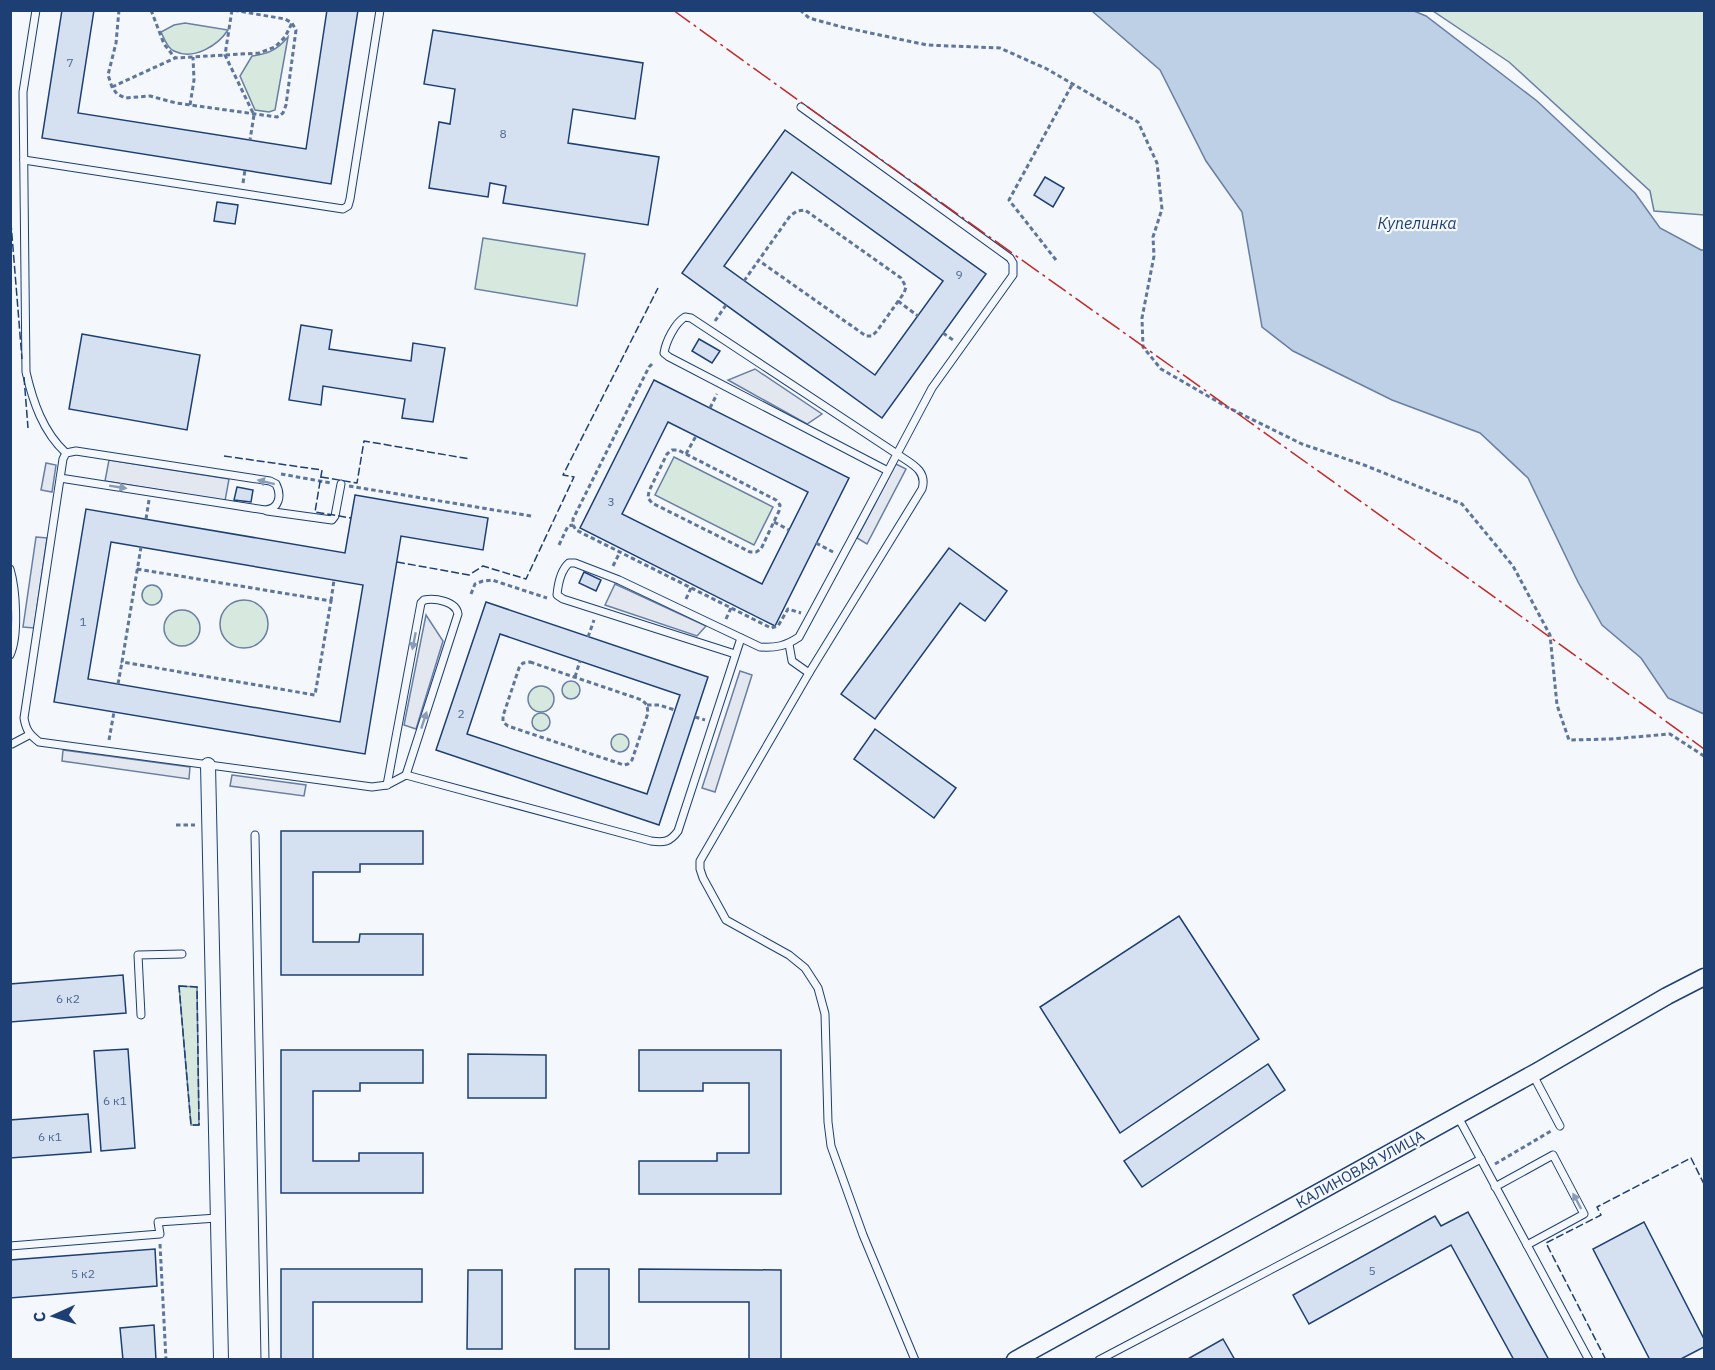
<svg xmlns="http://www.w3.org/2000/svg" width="1715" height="1370" viewBox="0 0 1715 1370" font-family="'IBM Plex Sans',sans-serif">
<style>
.green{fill:#d7e8df;stroke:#687fa3;stroke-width:1.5}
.parking{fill:#e3e8f0;stroke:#687fa3;stroke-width:1.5}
.water{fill:#bed0e5;stroke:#687fa3;stroke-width:1.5}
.building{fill:#d5e0f0;stroke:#1d3f73;stroke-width:1.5;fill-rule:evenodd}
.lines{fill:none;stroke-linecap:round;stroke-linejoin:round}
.service-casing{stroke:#1d3f73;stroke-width:9}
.minor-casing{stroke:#1d3f73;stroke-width:16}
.tertiary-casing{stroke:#1d3f73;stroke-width:19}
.path{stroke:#5e769c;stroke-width:3;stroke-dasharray:4.5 3;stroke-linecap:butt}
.service{stroke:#f4f7fb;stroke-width:7}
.minor{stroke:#f4f7fb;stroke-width:14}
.tertiary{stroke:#f4f7fb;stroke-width:16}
.fence{stroke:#1d3f73;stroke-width:1.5;stroke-dasharray:8 3;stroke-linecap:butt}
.power{stroke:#c62828;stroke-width:1.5;stroke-dasharray:21 4.5 3 4.5;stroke-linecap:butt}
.oneway{fill:#889bb7}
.labels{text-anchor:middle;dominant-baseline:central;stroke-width:4.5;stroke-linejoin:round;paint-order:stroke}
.number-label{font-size:12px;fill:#4b6792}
.street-label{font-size:15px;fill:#1d3f73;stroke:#f4f7fb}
.water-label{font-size:16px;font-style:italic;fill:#1d3f73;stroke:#f4f7fb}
</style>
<rect width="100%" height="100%" fill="#f4f7fb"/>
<!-- green -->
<g class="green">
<polygon points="1433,11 1704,11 1704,215 1654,211 1650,191 1509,62"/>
<path d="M185,23L228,30C218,45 194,61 174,51C167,48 164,38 161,32L174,25Z"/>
<path d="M288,37L275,110L269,112L255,110L240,76L252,56C268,54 277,50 288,37Z"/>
<polygon points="483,238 585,254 577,306 475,289"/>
<polygon points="674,457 773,507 754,545 655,495"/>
<circle cx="152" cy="595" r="10"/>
<circle cx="244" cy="624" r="24"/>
<circle cx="182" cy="628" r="18"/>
<circle cx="571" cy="690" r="9"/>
<circle cx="541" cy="699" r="13"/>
<circle cx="541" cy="722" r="9"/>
<circle cx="620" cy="743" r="9"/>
<polygon points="179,986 197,987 199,1125 191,1125"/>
</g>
<!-- parking -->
<g class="parking">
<polygon points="755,369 822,414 807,424 728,380"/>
<polygon points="109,460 229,479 225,501 105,481"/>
<polygon points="46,463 56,465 52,492 41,490"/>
<polygon points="896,464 906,469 867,544 857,538"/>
<polygon points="36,537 47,538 34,628 23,627"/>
<polygon points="615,584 706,626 697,636 605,605"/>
<polygon points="426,615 443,641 416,729 404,725"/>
<polygon points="740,671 752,675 715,792 702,788"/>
<polygon points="63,750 190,767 189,779 62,761"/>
<polygon points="232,775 306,785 304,796 230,786"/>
</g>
<!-- water -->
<polygon class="water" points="1092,11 1414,11 1426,16 1537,101 1635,193 1660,228 1701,250 1704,250 1704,714 1668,698 1641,658 1602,625 1578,582 1528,478 1480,433 1392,400 1293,351 1262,327 1242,212 1206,161 1160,70"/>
<!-- building -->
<g class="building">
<polygon points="62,10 94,10 78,113 306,149 327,10 358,10 331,184 42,138"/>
<polygon points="433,30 643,63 635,119 573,109 568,143 659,157 648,225 503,203 506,186 490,183 488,197 429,188 439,122 450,124 455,89 424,84"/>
<path d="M785,130L986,274L882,418L682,273ZM792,172L943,281L875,375L724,266Z"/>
<polygon points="1045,177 1064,188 1053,207 1034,195"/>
<polygon points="217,202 238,205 235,224 214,221"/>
<polygon points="301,325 332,330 329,349 411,361 413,343 445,348 433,422 402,418 405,399 323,386 321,405 289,400"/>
<polygon points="82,334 200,355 187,430 69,409"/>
<polygon points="699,339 720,351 712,363 692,351"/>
<path d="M654,380L849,478L775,626L580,528ZM668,422L808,492L762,584L622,514Z"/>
<polygon points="237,487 253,490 251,502 234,500"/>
<path d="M355,495L488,518L483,550L401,536L365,754L54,702L86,509L345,553ZM111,542L363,585L340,722L88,679Z"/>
<polygon points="949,548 1007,591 985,621 960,603 875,719 841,694"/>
<polygon points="584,572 601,580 596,591 579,583"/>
<path d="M486,602L708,677L659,825L436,750ZM500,634L680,695L647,794L467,734Z"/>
<polygon points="875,729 956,788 934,818 854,759"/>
<polygon points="281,831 423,831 423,864 360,864 360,872 313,872 313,942 359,942 360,934 423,934 423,975 281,975"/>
<polygon points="1179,916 1259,1039 1120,1133 1040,1007"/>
<polygon points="123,975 126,1013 10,1022 10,984"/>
<polygon points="128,1049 135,1148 101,1151 94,1051"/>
<polygon points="281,1050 423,1050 423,1083 360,1083 360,1091 313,1091 313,1161 359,1161 359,1153 423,1153 423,1193 281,1193"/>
<polygon points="639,1050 781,1050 781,1194 639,1194 639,1161 717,1161 717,1153 749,1153 749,1083 703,1083 703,1091 639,1091"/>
<polygon points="468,1054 546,1055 546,1098 468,1098"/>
<polygon points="1268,1064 1285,1090 1142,1187 1124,1161"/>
<polygon points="88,1114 91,1152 10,1158 10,1120"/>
<polygon points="1468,1212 1549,1360 1514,1360 1451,1245 1309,1324 1293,1295 1435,1216 1441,1226"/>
<polygon points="1644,1222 1704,1339 1704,1347 1679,1360 1650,1360 1593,1249"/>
<polygon points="155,1249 157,1286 10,1298 10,1260"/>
<polygon points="281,1269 422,1269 422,1302 313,1302 313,1360 281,1360"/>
<rect x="575" y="1269" width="34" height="80"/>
<polygon points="639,1269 781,1270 781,1360 749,1360 749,1302 639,1302"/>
<polygon points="468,1270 502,1270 502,1349 467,1349"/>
<polygon points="154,1325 156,1360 123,1360 120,1328"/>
<polygon points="1223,1339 1235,1360 1186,1360"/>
</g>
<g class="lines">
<defs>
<g id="service">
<path d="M36,10L23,92L26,372C33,402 43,432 66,453"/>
<path d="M801,107L1010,258L1013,263V275L932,388L897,454C910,463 928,470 922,489L809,673L700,861V869L703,878L726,920L789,955L805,968L818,988L825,1014L828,1122L831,1146L863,1235L915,1360"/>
<polyline points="24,160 343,209 348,206 350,199 380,10"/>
<path d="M60,478L265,510C279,509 282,496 276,484L270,481L76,451L66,453L63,459L24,718C26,730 29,734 39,742L372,787L387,785L406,775L651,841C664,843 670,842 678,831L741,638"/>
<polyline points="267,511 332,520 335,516 341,484"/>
<path d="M10,569C16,589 19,636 10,655"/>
<polyline points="789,644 792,661 809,673"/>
<path d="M735,654L563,599L557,595C558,584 561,570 569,563H575L619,580L760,647C776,648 786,646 799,637C832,576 865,515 897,454L691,318L685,317C675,323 666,341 664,353L669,357L888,471"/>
<polyline points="12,744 29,735"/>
<path d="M387,785L421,603L424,600C435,598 456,601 458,614L406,775"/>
<polyline points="255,835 265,1360"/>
<polyline points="141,1015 138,955 182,954"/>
<polyline points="1533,1075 1560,1126"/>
<polyline points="1457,1115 1589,1360"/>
<polyline points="1495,1187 1553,1155 1584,1214 1527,1245"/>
<polyline points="10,1246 160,1234 158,1222 217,1218"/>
<polyline points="1099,1360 1481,1159"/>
</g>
<polyline id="minor" points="208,765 221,1360"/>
<polyline id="tertiary" points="1015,1360 1538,1071 1667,996 1704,977"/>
</defs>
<!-- service casing -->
<use href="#service" class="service-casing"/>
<!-- minor casing -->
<use href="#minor" class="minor-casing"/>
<!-- tertiary casing -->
<use href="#tertiary" class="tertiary-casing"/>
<!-- path -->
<g class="path">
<polyline points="119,10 116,43 108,75 112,87 117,94 125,98 150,96 176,103 277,117 283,113 286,105 296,30 292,23 285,19 232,10"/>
<polyline points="151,10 164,44 175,58"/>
<polyline points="232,10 225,55 254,115 250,140"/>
<polyline points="800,10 809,18 842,27 927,45 1000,48 1047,69 1138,122 1157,163 1162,209 1153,237 1154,256 1142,318 1143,347 1161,369 1227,407 1302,444 1364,465 1462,504 1513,566 1550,635 1557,705 1569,740 1611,739 1670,734 1704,756"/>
<polyline points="112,87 175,58 259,53 275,47 285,37 292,23"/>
<polyline points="190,105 194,80 193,57"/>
<polyline points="243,183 245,170"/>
<polyline points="1056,260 1009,200 1073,83"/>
<polyline points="744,281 790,216 797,211 805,210 901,278 906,287 904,293 877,331 872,336 866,336 758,260"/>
<polyline points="898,301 918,316"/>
<polyline points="715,321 726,305"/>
<polyline points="943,333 953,340"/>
<polyline points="652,364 649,367 573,519 573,525 576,530 771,628 778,626 788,609 801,613"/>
<polyline points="710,408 717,394"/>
<polygon points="672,450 678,450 776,500 780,505 779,511 761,549 756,552 750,552 652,503 648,498 649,491 667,454"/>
<polyline points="686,454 696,436"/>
<polyline points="281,474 331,483"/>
<polyline points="349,486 531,516"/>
<polyline points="146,519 149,500"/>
<polyline points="774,522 789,530"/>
<polyline points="816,543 833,552"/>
<polyline points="559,545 568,526 573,525"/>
<polyline points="613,566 620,552"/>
<polyline points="137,569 331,601 315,695 122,662 141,547"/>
<polyline points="471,594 475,584 483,581 492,580 547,598"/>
<polyline points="686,599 691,588"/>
<polyline points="331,601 334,580"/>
<polyline points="726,619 731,608"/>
<polyline points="588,637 594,620"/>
<polygon points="530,662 642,700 647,705 648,713 632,760 628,764 624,765 508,726 503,722 503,716 519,668 523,663"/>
<polyline points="575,677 580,661"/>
<polyline points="118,684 122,662"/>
<polyline points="647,705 659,705 675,710"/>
<polyline points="695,717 705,720"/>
<polyline points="109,740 114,712"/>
<polyline points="176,825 195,825"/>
<polyline points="1495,1164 1551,1131"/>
<polyline points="160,1244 166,1360"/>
</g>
<!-- service -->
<use href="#service" class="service"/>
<!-- minor -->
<use href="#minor" class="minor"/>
<!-- tertiary -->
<use href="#tertiary" class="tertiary"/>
<!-- fence -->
<g class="fence">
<polyline points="10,211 22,359"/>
<polyline points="24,377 28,428"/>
<polyline points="224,456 322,470 315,512 351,518"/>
<polyline points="321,477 357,483 364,441 470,459"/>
<polyline points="397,562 469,575 483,566 526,579 574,477 563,475 658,288"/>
<polygon points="179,986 197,987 199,1125 191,1125"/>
<polyline points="1606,1360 1546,1243 1601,1215 1597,1207 1691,1158 1704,1184"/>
</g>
<!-- power -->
<path class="power" d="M673,10C1016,258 1363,500 1704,749"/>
</g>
<!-- one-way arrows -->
<defs><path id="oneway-solid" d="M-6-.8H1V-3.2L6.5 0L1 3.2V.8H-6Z" transform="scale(1.5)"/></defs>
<g class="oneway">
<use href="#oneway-solid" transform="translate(266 482) rotate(-166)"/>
<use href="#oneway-solid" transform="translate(118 487) rotate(9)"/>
<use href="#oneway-solid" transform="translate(414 641) rotate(101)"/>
<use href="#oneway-solid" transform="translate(424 720) rotate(-72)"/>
<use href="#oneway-solid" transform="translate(1577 1201) rotate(-118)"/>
</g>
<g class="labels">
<!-- number labels -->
<g class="number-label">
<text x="70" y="62">7</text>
<text x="503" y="133">8</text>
<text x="959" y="274">9</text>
<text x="611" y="501">3</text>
<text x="83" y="621">1</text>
<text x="461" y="713">2</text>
<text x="68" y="998">6 к2</text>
<text x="115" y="1100">6 к1</text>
<text x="50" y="1136">6 к1</text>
<text x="1372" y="1270">5</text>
<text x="83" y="1273">5 к2</text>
</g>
<!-- street labels -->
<g class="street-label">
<text transform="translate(1360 1169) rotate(-29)">КАЛИНОВАЯ УЛИЦА</text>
</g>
<!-- water labels -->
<g class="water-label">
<text x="1417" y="223">Купелинка</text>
</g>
</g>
<!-- border -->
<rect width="1715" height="1370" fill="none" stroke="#1d3f73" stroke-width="24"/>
<!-- north arrow -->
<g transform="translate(54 1316) rotate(266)" stroke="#f4f7fb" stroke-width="4.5" paint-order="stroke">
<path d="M0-4.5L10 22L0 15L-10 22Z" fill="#1d3f73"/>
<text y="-9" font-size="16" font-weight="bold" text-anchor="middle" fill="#1d3f73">С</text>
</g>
</svg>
